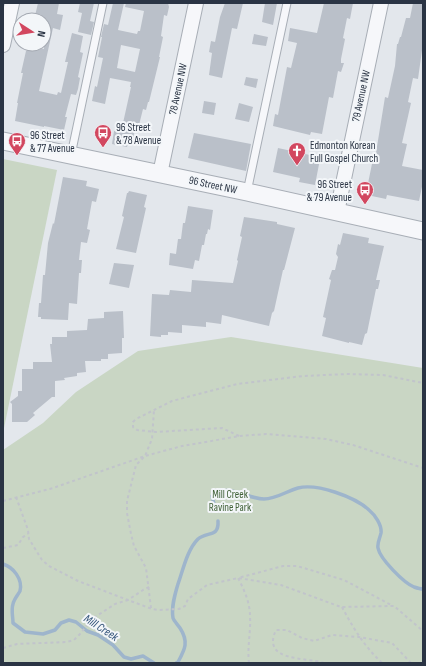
<svg xmlns="http://www.w3.org/2000/svg" width="426" height="666" viewBox="0 0 426 666" font-family="'Sofia Sans Condensed',sans-serif">
<style>
.green{fill:#c9d6c4}
.lines{fill:none;stroke-linecap:round;stroke-linejoin:round}
.stream{stroke:#9eb5cc;stroke-width:3.5}
.building{fill:#bac0c9;fill-rule:evenodd}
.service-casing{stroke:#a8aeb6;stroke-width:9}
.minor-casing{stroke:#a8aeb6;stroke-width:16}
.tertiary-casing{stroke:#a8aeb6;stroke-width:19}
.path{stroke:#c1c4cb;stroke-width:2;stroke-dasharray:3 3;stroke-linecap:butt}
.service{stroke:#f6f7fa;stroke-width:7}
.minor{stroke:#f6f7fa;stroke-width:14}
.tertiary{stroke:#f6f7fa;stroke-width:17}
.labels{text-anchor:middle;dominant-baseline:central;stroke-width:4;stroke-linejoin:round;paint-order:stroke}
.street-label{font-size:11px;fill:#2a3444;stroke:#f3f6f9}
.poi-label{font-size:11px;fill:#2a3444;stroke:#f3f6f9;text-anchor:start}
.park-label{font-size:11px;fill:#406137;stroke:#f3f6f9}
.water-label{font-size:12px;font-style:italic;fill:#33547a;stroke:#f3f6f9}
</style>
<rect width="100%" height="100%" fill="#e3e7ec"/>
<!-- green -->
<g class="green">
<polygon points="3,159 57,170 3,433"/>
<polygon points="231,337 423,368 423,663 3,663 3,450 43,423 76,392 138,351"/>
</g>
<g class="lines">
<!-- stream -->
<g class="stream">
<path d="M214,504L212,496C227,482 247,499 264,499C276,499 287,491 298,488C317,483 355,497 369,510C375,515 382,525 381,533C380,538 377,543 378,548C380,559 404,583 414,587C417,588 420,589 423,589"/>
<path d="M3,564C13,567 23,579 20,591C18,595 14,599 13,604C11,610 13,617 13,623L25,632L43,634L55,630L61,623L69,620L76,622L87,631L98,635L113,645L124,657L131,659L143,656L154,663"/>
<path d="M176,663L178,662C185,649 189,642 180,628C178,625 174,621 173,618C171,607 175,594 178,584C183,570 187,550 198,539C207,531 219,538 218,521"/>
</g>
</g>
<!-- building -->
<g class="building">
<polygon points="38,3 59,3 57,14 63,15 60,30 53,28 39,91 57,95 58,92 61,93 68,62 65,62 72,33 83,36 80,52 83,53 78,77 80,78 78,89 76,95 71,94 65,117 67,117 64,130 44,126 44,127 15,121 18,103 17,103 23,73 21,73 26,51 29,49 30,46 44,49 44,20 34,20"/>
<polygon points="80,3 94,3 90,21 94,22 91,35 78,32 82,13 78,12"/>
<path d="M113,3H124L118,30L137,34L138,31H140L144,11L125,7L126,3H168L169,7L167,16L164,15L161,36L163,37L159,57H160L149,102H148L146,110L143,109L138,129H135L132,144L128,143L127,147L112,144L114,131L121,132L131,87H130L131,82L110,78L105,104L92,101L95,86L97,87L103,58L98,57L102,37H101L104,24L108,25ZM121,45L140,49L135,72L117,68Z"/>
<polygon points="225,3 243,3 237,29 232,28 222,78 209,75 212,53 209,52 211,41 215,42 220,17"/>
<polygon points="265,3 277,3 273,25 262,22"/>
<polygon points="324,3 353,3 350,19 347,18 343,38 345,39 341,59 341,63 344,63 341,72 338,71 333,98 329,97 322,134 311,132 310,135 273,126 275,114 278,115 287,67 291,68 297,43 288,41 290,28 317,33"/>
<polygon points="413,3 423,3 423,43 418,79 413,78 408,102 411,103 402,143 407,144 402,166 423,170 423,182 419,201 387,195 386,199 367,195 366,193 373,159 375,159 385,97 388,98 395,66 397,44 398,44 400,37 401,37 406,18 410,18"/>
<polygon points="254,34 268,37 266,46 252,44"/>
<polygon points="246,77 258,79 256,88 244,85"/>
<polygon points="204,101 216,103 214,115 202,113"/>
<polygon points="239,103 253,107 249,122 235,119"/>
<polygon points="194,133 251,144 246,171 188,158"/>
<polygon points="278,148 319,157 319,159 320,159 315,185 299,182 300,178 273,172"/>
<polygon points="63,177 87,181 86,186 99,189 96,202 92,201 87,229 90,230 87,243 81,242 79,260 82,260 81,273 79,273 77,304 69,303 68,320 41,319 41,317 38,317 39,303 41,303 43,275 45,275 48,243 53,223 54,224"/>
<polygon points="129,191 147,195 144,207 146,208 136,253 116,249 124,217 122,216 127,193 128,193"/>
<polygon points="188,206 213,210 210,230 208,229 207,234 206,234 204,245 202,245 199,261 195,260 193,269 169,265 170,253 176,254 178,239 181,239 183,223 185,223"/>
<polygon points="244,217 277,222 277,224 295,228 284,270 283,270 274,311 272,313 269,326 222,315 221,324 206,322 206,327 182,325 182,333 168,332 168,335 161,335 161,337 150,336 152,294 169,295 170,290 191,292 192,280 233,283 238,261 237,260 242,237 240,236"/>
<polygon points="343,233 369,238 368,243 384,246 376,280 380,280 378,289 376,289 367,333 365,334 362,345 349,342 349,343 322,336 326,318 323,317 331,280 329,279 332,270 335,270 338,257 336,254 338,244 340,245"/>
<polygon points="114,263 134,265 129,288 109,284"/>
<polygon points="123,311 124,338 122,338 122,353 108,354 108,359 101,359 101,361 85,361 86,372 77,373 77,376 64,378 65,380 55,381 55,397 52,397 33,413 35,415 27,422 12,422 12,404 10,402 18,396 18,391 22,391 22,369 33,369 33,362 52,362 50,344 52,344 52,337 67,337 67,331 87,330 88,319 104,318 104,312"/>
</g>
<g class="lines">
<defs>
<g id="service">
<polyline points="71,155 103,3"/>
<polyline points="247,192 287,3"/>
</g>
<g id="minor">
<polyline points="3,45 12,3"/>
<polyline points="160,174 196,3"/>
<polyline points="337,212 381,3"/>
</g>
<polyline id="tertiary" points="3,141 247,192 423,231"/>
</defs>
<!-- service casing -->
<use href="#service" class="service-casing"/>
<!-- minor casing -->
<use href="#minor" class="minor-casing"/>
<!-- tertiary casing -->
<use href="#tertiary" class="tertiary-casing"/>
<!-- path -->
<g class="path">
<polyline points="239,436 222,428 156,432 137,430 133,427 133,422 136,419 172,401 237,384 303,376 348,374 383,375 423,383"/>
<polyline points="16,497 28,530 29,539 42,560 49,566 78,581 128,600 143,590 149,587"/>
<polyline points="3,501 53,488 145,456 182,446 240,436 266,434 326,439 353,445 423,468"/>
<polyline points="3,548 18,545 23,537 28,534"/>
<path d="M342,607C353,628 365,647 382,663"/>
<polyline points="151,608 146,568 134,546 131,534 127,513 127,501 136,465 145,456 152,439 154,410"/>
<polyline points="3,648 17,644 66,642 74,640 80,634 92,619 115,604 128,600 152,609 159,610 179,609 185,606 188,599 207,585 238,578 281,585 341,607 394,606 423,631"/>
<path d="M249,663C247,647 251,632 250,616C250,603 244,589 238,578L283,566H297L344,580L393,606"/>
<path d="M324,663C306,657 261,662 276,630H287L302,638L314,641L332,635L359,637L392,643L411,663"/>
</g>
<!-- service -->
<use href="#service" class="service"/>
<!-- minor -->
<use href="#minor" class="minor"/>
<!-- tertiary -->
<use href="#tertiary" class="tertiary"/>
</g>
<!-- icons -->
<defs>
<symbol id="bus-pin" viewBox="-11 -11 22 30"><path d="M0 17L-7.5 6A9.5 9.5 0 1 1 7.5 6Z" fill="#d2475f" stroke="#f3f6f9"/><path d="M-5-6H5V4H4V6H2V4H-2V6H-4V4H-5ZM-3.5-4V0h7V-4ZM-3.5 1.2v1.5H-2V1.2ZM2 1.2v1.5H3.5V1.2Z" fill="#fff"/></symbol>
<symbol id="church-pin" viewBox="-11 -11 22 30"><path d="M0 17L-7.5 6A9.5 9.5 0 1 1 7.5 6Z" fill="#d2475f" stroke="#f3f6f9"/><path d="M-1.2-6h2.4v3.5h3.3v2.4h-3.3V6h-2.4V-.1h-3.3v-2.4h3.3Z" fill="#fff"/></symbol>
</defs>
<g fill-rule="evenodd">
<use href="#bus-pin" x="93" y="123" width="20" height="27"/>
<use href="#bus-pin" x="7" y="131" width="20" height="27"/>
<use href="#church-pin" x="287" y="141" width="20" height="27"/>
<use href="#bus-pin" x="355" y="180" width="20" height="27"/>
</g>
<g class="labels">
<!-- street labels -->
<g class="street-label">
<text transform="translate(178 89) rotate(-78)">78 Avenue NW</text>
<text transform="translate(361 96) rotate(-78)">79 Avenue NW</text>
<text transform="translate(213 185) rotate(12)">96 Street NW</text>
</g>
<!-- poi labels -->
<g class="poi-label">
<text x="116" y="127">96 Street<tspan x="116" dy="13">&amp; 78 Avenue</tspan></text>
<text x="30" y="135">96 Street<tspan x="30" dy="13">&amp; 77 Avenue</tspan></text>
<text x="310" y="145">Edmonton Korean<tspan x="310" dy="13">Full Gospel Church</tspan></text>
<text x="352" y="184" text-anchor="end">96 Street<tspan x="352" dy="13">&amp; 79 Avenue</tspan></text>
</g>
<!-- park labels -->
<g class="park-label">
<text x="230" y="494">Mill Creek<tspan x="230" dy="13">Ravine Park</tspan></text>
</g>
<!-- water labels -->
<g class="water-label">
<text transform="translate(101 628) rotate(33)">Mill Creek</text>
</g>
</g>
<!-- border -->
<rect width="426" height="666" fill="none" stroke="#2a3444" stroke-width="8"/>
<!-- north arrow -->
<g transform="translate(32 32) rotate(102)"><circle r="19" fill="#f3f6f9" stroke="#a3a8b1"/>
<path d="M0-3L7 15L0 10L-7 15Z" fill="#d2475f"/>
<text y="-6" font-size="11" font-weight="bold" text-anchor="middle" fill="#2a3444">N</text>
</g>
</svg>
